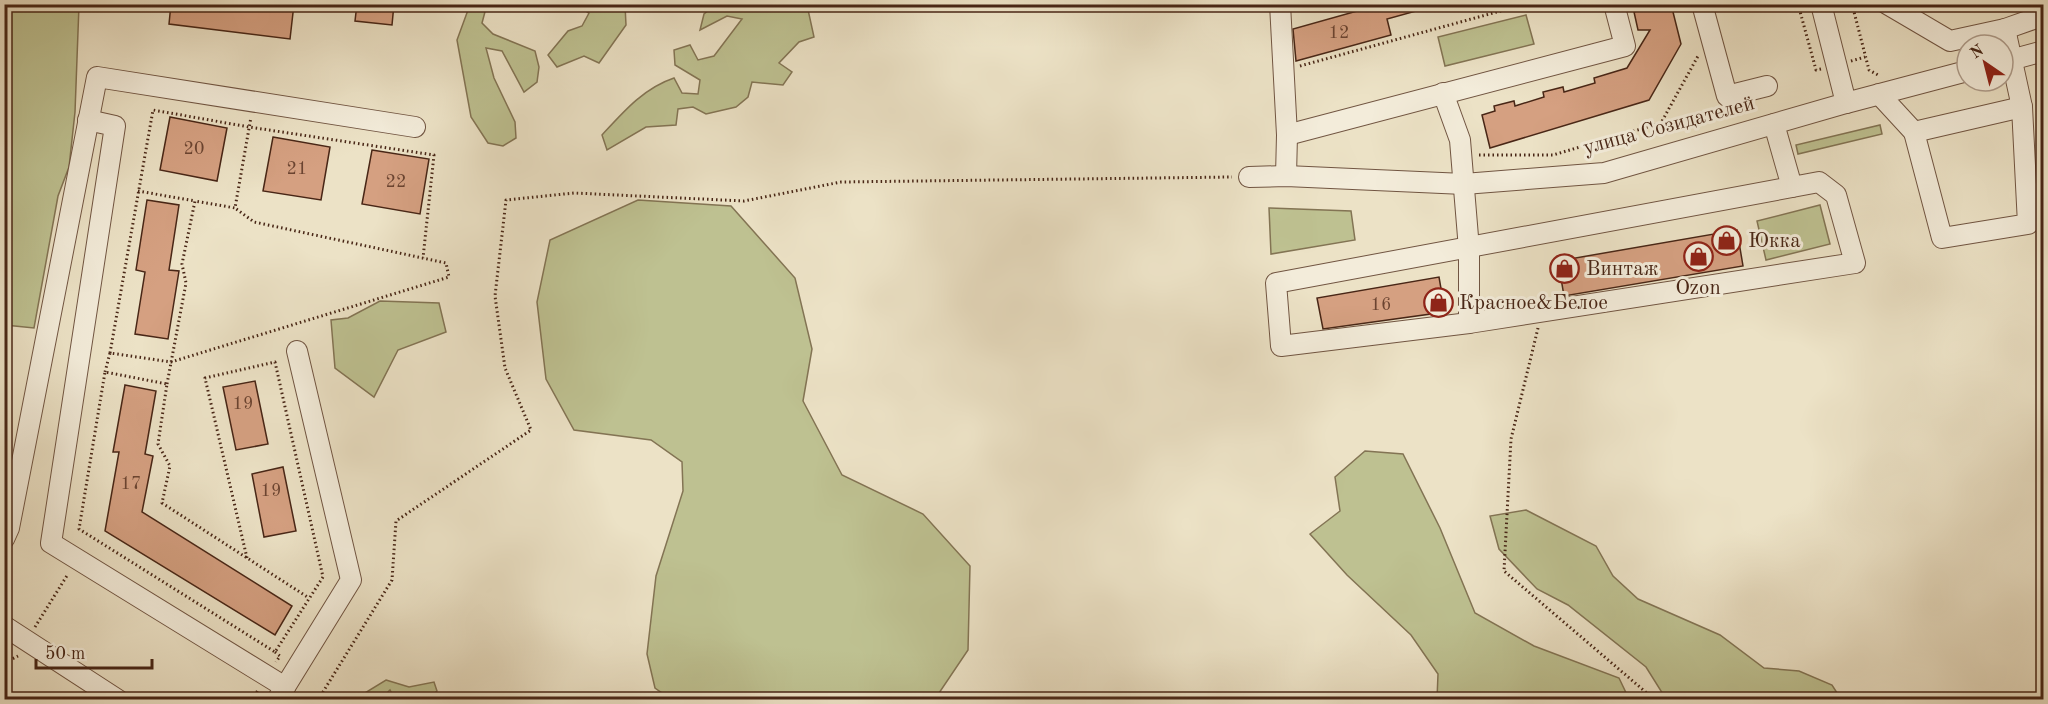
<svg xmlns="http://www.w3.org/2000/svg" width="2048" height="704" viewBox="0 0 2048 704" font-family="'Old Standard TT',serif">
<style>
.green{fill:#bec191;stroke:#837454;stroke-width:1.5}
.building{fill:#d5a081;stroke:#482616;stroke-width:1.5}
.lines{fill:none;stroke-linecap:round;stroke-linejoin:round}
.minor-casing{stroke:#715542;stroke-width:22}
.path{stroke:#482616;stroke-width:3;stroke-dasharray:1.5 3;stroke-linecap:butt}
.minor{stroke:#f3ecda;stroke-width:20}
.labels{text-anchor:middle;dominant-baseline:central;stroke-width:6;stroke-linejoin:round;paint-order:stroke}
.number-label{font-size:18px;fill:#6b4431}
.street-label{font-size:21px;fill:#482616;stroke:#f3ecda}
.poi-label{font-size:21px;fill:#482616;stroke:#f3ecda;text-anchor:start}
</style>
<rect width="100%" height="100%" fill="#ece2c6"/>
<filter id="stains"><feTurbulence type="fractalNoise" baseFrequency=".00333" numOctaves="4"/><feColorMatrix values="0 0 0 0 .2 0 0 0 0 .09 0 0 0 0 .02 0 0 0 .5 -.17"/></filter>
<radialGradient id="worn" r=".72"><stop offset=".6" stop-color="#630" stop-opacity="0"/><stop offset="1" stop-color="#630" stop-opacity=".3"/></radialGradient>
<!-- green -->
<g class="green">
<polygon points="5,4 79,5 75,112 69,167 58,196 34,328 5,325"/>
<polygon points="453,5 504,5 486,8 482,23 493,34 535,51 539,67 537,82 524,92 502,51 486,48 494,78 515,122 516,138 503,146 488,143 471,117 457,40 468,10"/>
<polygon points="576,5 625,5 626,25 599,63 584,56 557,67 548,55 568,31 582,26 589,13"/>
<path d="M715,5H807L814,37L799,42L779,63L792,72L783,85L752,82L748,97L736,107L706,114L693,107L678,109L676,125L646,127L607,150L602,135C624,111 644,88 674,78L682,93L698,94L700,80L675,65L674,50L690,45L698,60L714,56L742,19L727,16L700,30L704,14Z"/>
<polygon points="1526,15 1534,44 1445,66 1438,37"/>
<polygon points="1880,125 1882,134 1798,154 1796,145"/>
<polygon points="638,200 731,206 795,278 812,349 803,401 842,475 923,514 970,566 968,650 935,699 672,700 655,688 647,654 656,576 683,491 682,462 651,440 574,430 546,379 537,302 550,240"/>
<polygon points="1820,205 1830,244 1766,260 1757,221"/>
<polygon points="1269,208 1351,211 1355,240 1271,254"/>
<polygon points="380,301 439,303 446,332 398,350 374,397 335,368 331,320 348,318"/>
<polygon points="1365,451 1403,454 1440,528 1475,613 1534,646 1619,678 1629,699 1437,699 1438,674 1411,635 1347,575 1310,534 1340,511 1335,477"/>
<polygon points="1526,510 1596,546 1613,576 1638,599 1720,635 1764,668 1799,671 1832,685 1841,699 1666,699 1646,667 1568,605 1537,589 1499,549 1490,516"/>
<polygon points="386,680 409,687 434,682 437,691 428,699 395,699 390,690 385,695 387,699 355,699"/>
</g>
<!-- building -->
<g class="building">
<polygon points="171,4 294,4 290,39 169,24"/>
<polygon points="357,4 394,4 392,25 355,21"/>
<polygon points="1382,4 1427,4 1427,8 1387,19 1391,35 1296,61 1293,29"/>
<polygon points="1637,4 1671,4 1681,44 1649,100 1490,148 1482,115 1495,111 1494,106 1514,101 1515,106 1544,97 1543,92 1563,87 1564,92 1595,83 1594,78 1627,68 1650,30 1638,30 1634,12 1639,10"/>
<polygon points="170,117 227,128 217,181 160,170"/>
<polygon points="273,137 330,147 321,200 263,191"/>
<polygon points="372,150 429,159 420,214 362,204"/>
<polygon points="147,200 179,205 169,270 179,271 168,339 135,334 145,272 136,270"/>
<polygon points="1737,230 1743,266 1564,296 1558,261"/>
<polygon points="1439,277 1445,312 1323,329 1317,298"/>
<polygon points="255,381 268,444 236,450 223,387"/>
<polygon points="125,385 156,391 145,454 153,456 142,512 292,606 275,635 105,531 119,452 113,452"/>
<polygon points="283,467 296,531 264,537 252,474"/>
</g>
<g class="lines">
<defs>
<g id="minor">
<polyline points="1280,4 1287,135 1286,176"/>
<polyline points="1702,4 1727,96 1767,86"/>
<polyline points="1821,4 1846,103"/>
<polyline points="2005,29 2039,17 2036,4"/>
<polyline points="2003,62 2044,51"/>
<polyline points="1443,93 1460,140 1469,249 1469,323"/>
<polyline points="1879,94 1914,132 2022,107 2005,29 1950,41 1887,4"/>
<polyline points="88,120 115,126 51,543 285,687"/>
<polyline points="1774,124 1792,187"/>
<polyline points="1914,132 1942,238 2028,224 2022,107"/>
<polyline points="1287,135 1625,46 1614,4"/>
<polyline points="1249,177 1286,176 1464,184 1604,173 1846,103 1967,71"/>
<polygon points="1819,182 1836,195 1855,263 1469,323 1281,346 1276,283"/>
<polyline points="4,539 9,528 97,77 415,127"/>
<polyline points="4,626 118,700"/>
<polyline points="277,700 351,580 297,351"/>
</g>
</defs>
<!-- minor casing -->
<use href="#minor" class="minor-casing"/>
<!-- path -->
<g class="path">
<polyline points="1798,4 1816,70 1821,69"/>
<polyline points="1852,4 1869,70 1878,75"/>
<polyline points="1851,61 1865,57"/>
<polyline points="1300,66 1526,4"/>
<polyline points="1479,155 1553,155 1661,123 1698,56"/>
<polyline points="138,191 195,201"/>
<polyline points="1538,328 1511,439 1504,571 1655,700"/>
<polyline points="110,353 153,110 249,127 434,155 423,258"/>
<polyline points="105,372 110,353 171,362 449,277 446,263 254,222 235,208"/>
<polyline points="167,384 186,283 182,264 195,201 235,208 251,117"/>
<polyline points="247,558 205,378 275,362 323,577 275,652 79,529 105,372 167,384 158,444 170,466 162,503 309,598"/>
<polyline points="35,627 68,574"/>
<polyline points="275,652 280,656 276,662"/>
<polyline points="4,668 8,661 18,656"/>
<polyline points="252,700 258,690"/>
<polyline points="318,700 392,580 396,521 531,430 505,368 495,296 506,200 574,193 744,201 841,182 1232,177"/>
</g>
<!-- minor -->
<use href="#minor" class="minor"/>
</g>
<!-- icons -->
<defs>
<symbol id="shop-ring" viewBox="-11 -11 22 22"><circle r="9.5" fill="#f3ecda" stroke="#8f2418" stroke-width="1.5"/><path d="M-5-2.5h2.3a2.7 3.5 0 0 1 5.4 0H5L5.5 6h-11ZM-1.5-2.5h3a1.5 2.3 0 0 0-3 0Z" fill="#8f2418"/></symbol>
</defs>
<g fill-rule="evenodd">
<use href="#shop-ring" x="1710" y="224" width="33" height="33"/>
<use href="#shop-ring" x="1682" y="240" width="33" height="33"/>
<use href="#shop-ring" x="1548" y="252" width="33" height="33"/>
<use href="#shop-ring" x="1422" y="286" width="33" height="33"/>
</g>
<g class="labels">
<!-- number labels -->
<g class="number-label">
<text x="1339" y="33">12</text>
<text x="194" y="149">20</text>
<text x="297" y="169">21</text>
<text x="396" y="182">22</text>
<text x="1381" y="305">16</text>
<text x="243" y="404">19</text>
<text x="131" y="484">17</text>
<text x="271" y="491">19</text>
</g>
<!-- street labels -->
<g class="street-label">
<text transform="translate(1669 126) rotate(-15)">улица Созидателей</text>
</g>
<!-- poi labels -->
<g class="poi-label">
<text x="1748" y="241">Юкка</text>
<text x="1586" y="269">Винтаж</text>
<text x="1698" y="288" text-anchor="middle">Ozon</text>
<text x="1459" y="303">Красное&amp;Белое</text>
</g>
</g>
<!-- margin -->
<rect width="2048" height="704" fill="none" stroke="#ece2c6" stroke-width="24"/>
<rect x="6" y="6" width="2036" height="692" fill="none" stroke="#482616" stroke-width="3"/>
<rect x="12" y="12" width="2024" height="680" fill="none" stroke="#482616" stroke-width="1.5"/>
<!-- north arrow -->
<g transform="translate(1985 63) rotate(325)"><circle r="28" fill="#f3ecda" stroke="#af9d8c" stroke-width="1.5"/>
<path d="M0-4.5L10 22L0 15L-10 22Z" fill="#8f2418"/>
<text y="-9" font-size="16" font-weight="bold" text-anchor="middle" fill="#482616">N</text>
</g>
<!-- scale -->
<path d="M36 659v9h116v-9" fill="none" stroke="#482616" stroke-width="3"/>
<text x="45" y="659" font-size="18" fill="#482616" stroke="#f3ecda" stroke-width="4.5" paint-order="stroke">50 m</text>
<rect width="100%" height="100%" filter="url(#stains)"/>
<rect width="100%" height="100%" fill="url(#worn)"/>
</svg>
